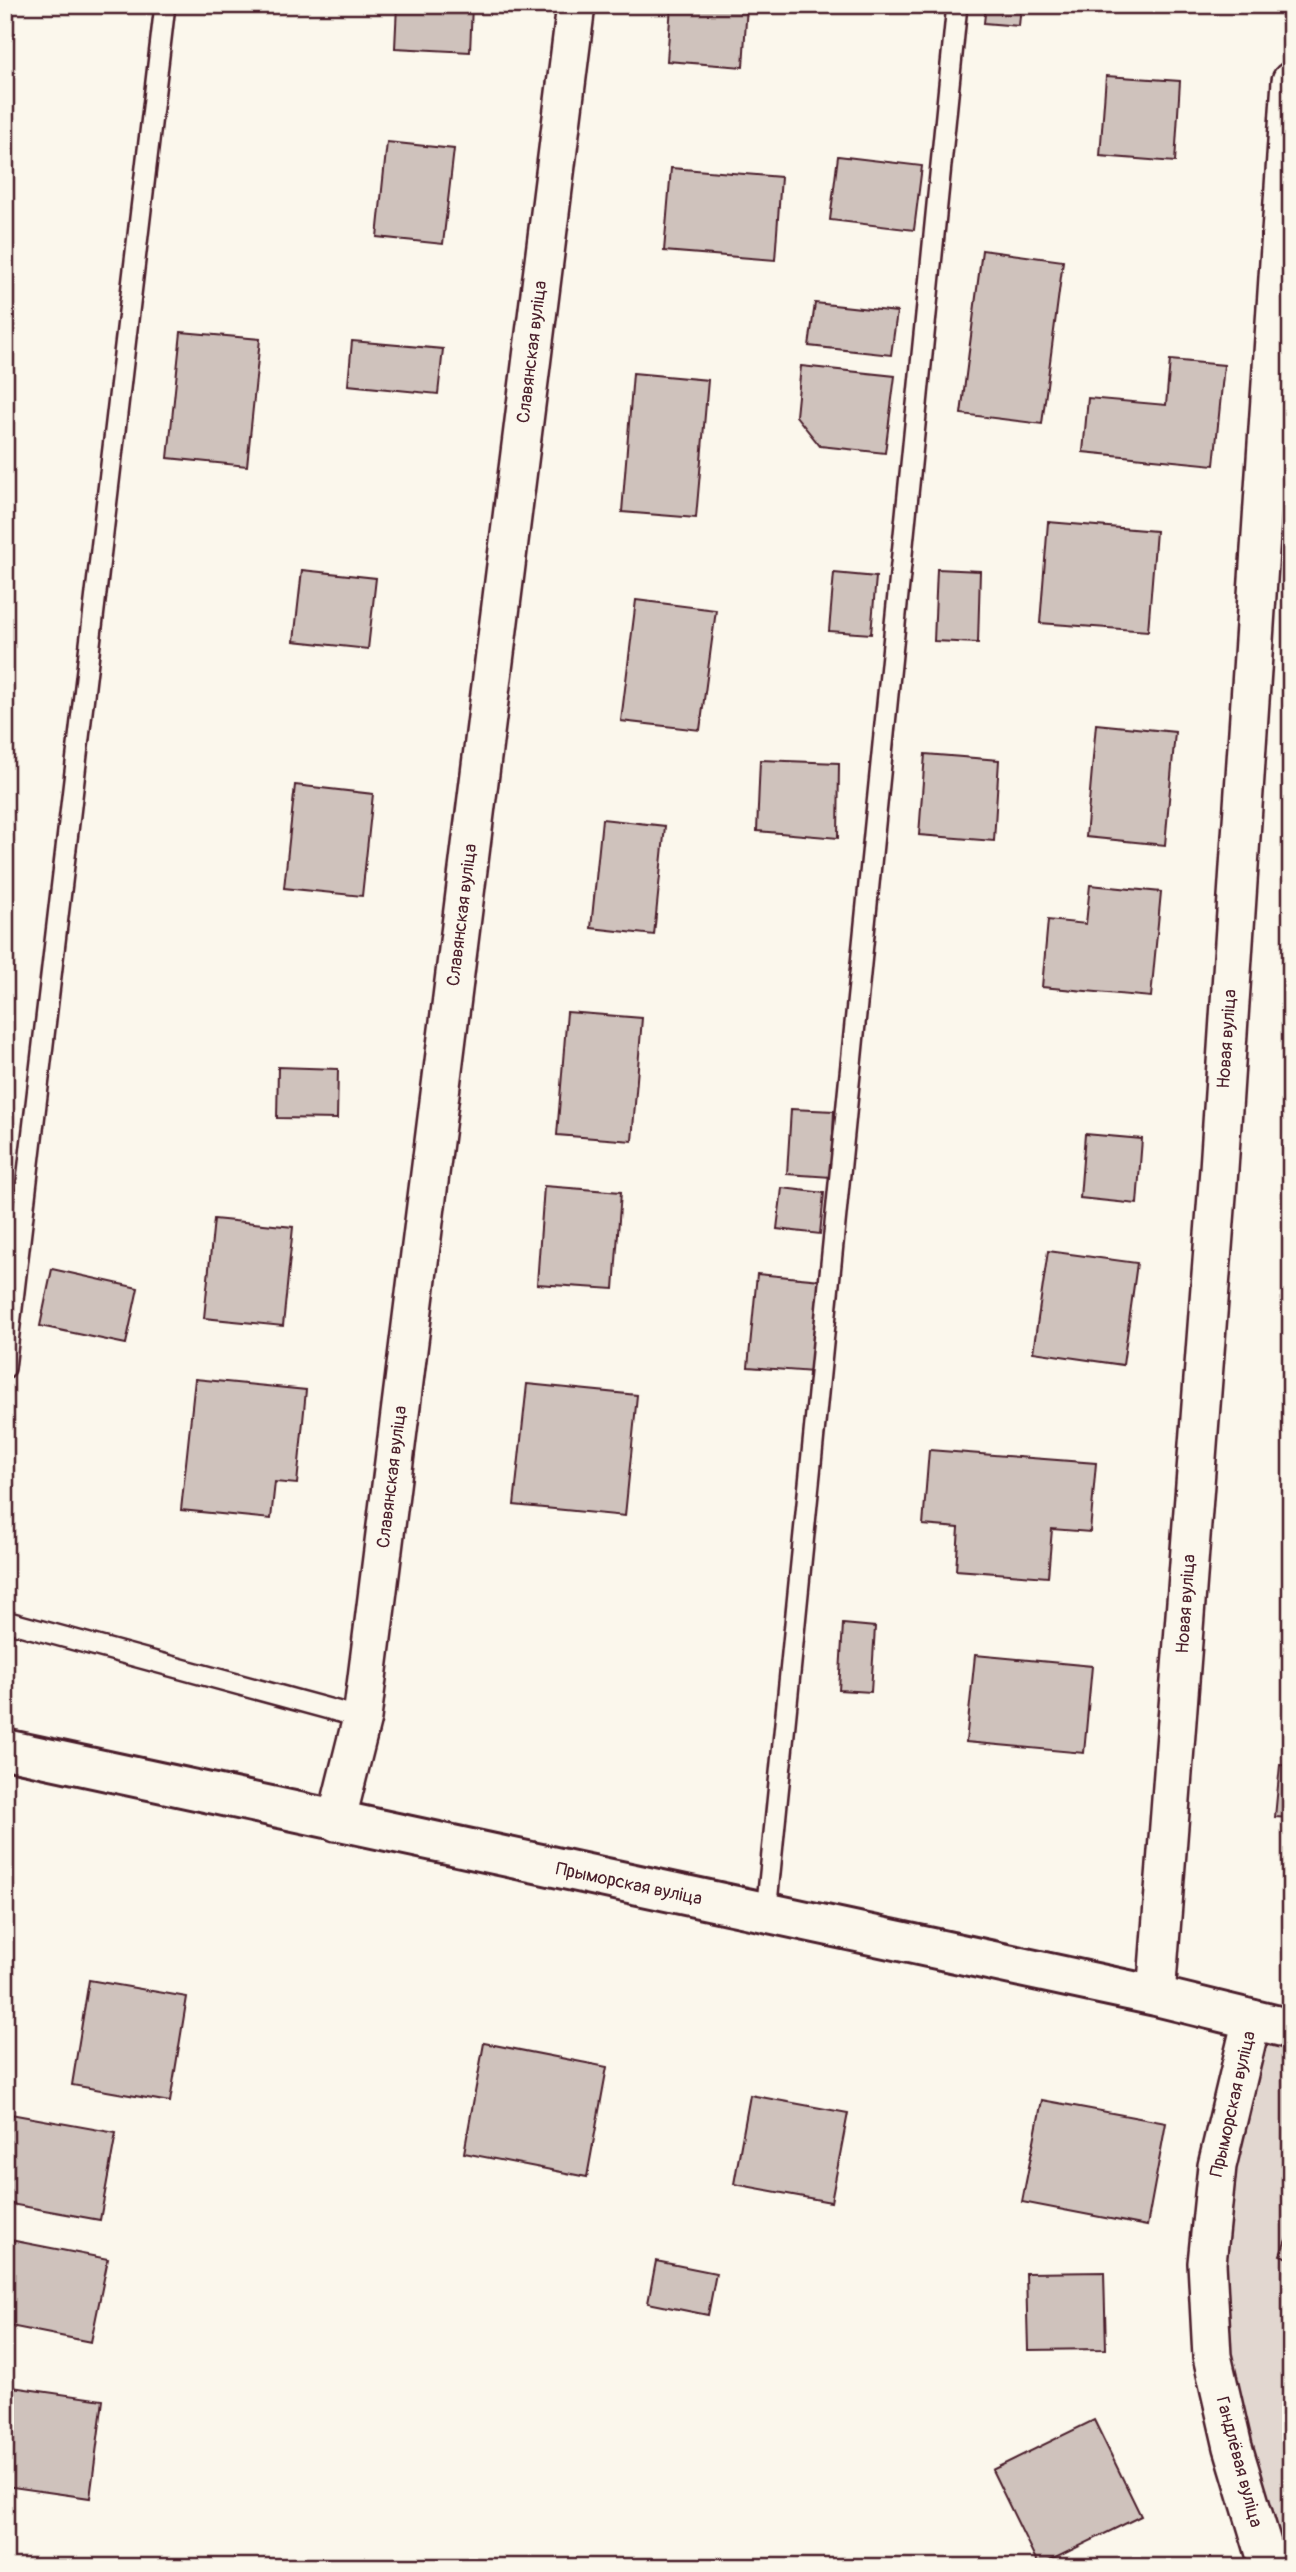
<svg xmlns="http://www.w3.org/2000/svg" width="1296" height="2572" viewBox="0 0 1296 2572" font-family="Pangolin,sans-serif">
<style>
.green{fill:#e2d7d0;stroke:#967b7e;stroke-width:2}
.building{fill:#cfc2bc;stroke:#4a1f2b;stroke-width:2}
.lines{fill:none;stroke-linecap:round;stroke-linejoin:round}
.service-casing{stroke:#4a1f2b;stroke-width:24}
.minor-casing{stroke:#4a1f2b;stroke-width:42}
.secondary-casing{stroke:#4a1f2b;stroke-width:44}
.service{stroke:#fbf7ec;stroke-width:19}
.minor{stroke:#fbf7ec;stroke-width:37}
.secondary{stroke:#fbf7ec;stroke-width:38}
.labels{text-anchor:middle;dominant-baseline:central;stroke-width:6;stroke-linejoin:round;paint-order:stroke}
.street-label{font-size:18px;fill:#4a1f2b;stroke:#fbf7ec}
</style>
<rect width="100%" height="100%" fill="#fbf7ec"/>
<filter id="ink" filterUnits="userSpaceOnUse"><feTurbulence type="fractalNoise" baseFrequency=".0143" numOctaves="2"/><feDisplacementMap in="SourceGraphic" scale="14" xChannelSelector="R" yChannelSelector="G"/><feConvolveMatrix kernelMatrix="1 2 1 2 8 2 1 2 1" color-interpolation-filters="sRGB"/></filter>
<g filter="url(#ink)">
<!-- green -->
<polygon class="green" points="1252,2019 1291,2029 1291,2567 1269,2567 1212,2356"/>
<!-- building -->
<g class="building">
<polygon points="397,5 472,5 470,52 395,48"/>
<polygon points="671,5 747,5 743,67 667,61"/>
<polygon points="986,5 1021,5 1019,26 984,23"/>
<polygon points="1106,76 1180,81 1175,162 1100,156"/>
<polygon points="387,142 454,149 443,244 377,237"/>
<polygon points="838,156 922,166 914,230 830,220"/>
<polygon points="671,168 781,177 775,260 664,251"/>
<polygon points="982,250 1063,261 1042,424 961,414"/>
<polygon points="815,303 897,312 891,355 809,346"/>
<polygon points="181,332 260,339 247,466 168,458"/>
<polygon points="352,341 443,349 438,394 348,385"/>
<polygon points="1170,360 1224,365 1214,465 1083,452 1088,398 1166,405"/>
<polygon points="801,366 895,376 885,453 820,446 796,416"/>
<polygon points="633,373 708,380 696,518 622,512"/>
<polygon points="1048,522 1156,531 1148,631 1040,623"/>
<polygon points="937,569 980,571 978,643 934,641"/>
<polygon points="302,570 376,578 368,649 294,641"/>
<polygon points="834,573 876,577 871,634 829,631"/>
<polygon points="636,600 716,610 700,730 621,721"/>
<polygon points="1096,724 1175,732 1165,845 1086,837"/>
<polygon points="925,754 999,760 994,841 919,835"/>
<polygon points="760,760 839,763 838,838 757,831"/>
<polygon points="295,785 373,794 362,896 284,888"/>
<polygon points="602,819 665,826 654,935 591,928"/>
<polygon points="1090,885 1161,892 1151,997 1042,987 1048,920 1086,924"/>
<polygon points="567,1012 642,1018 632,1141 557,1135"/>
<polygon points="278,1067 338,1069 337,1119 277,1118"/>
<polygon points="791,1109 834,1111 831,1177 787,1174"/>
<polygon points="1085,1134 1142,1139 1137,1204 1080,1198"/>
<polygon points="544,1186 621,1192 614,1289 537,1284"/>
<polygon points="782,1188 824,1193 820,1234 777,1229"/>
<polygon points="214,1219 293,1227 283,1326 204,1318"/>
<polygon points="1048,1251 1137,1263 1123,1365 1033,1352"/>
<polygon points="52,1269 138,1288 126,1344 40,1326"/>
<polygon points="757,1274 821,1280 813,1372 748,1367"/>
<polygon points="195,1379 306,1390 297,1484 275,1482 271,1519 181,1510"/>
<polygon points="527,1384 637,1395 625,1516 514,1505"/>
<polygon points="929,1450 1096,1463 1090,1532 1052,1529 1048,1577 956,1570 959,1528 923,1525"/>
<polygon points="843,1624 875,1627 871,1692 839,1690"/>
<polygon points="975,1655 1092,1666 1084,1753 966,1742"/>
<polygon points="1280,1765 1291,1766 1291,1818 1275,1817"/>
<polygon points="89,1980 187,1997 170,2102 72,2085"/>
<polygon points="484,2043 607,2067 587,2177 464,2153"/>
<polygon points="750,2095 848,2113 831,2202 734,2184"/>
<polygon points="1042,2100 1166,2123 1147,2226 1022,2202"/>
<polygon points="5,2113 116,2133 100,2220 5,2203"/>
<polygon points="1291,2227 1291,2259 1280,2255"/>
<polygon points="5,2239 108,2259 91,2342 5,2325"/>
<polygon points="656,2261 716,2273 708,2315 648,2303"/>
<polygon points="1104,2272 1106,2349 1028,2350 1026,2273"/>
<polygon points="5,2386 103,2400 90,2498 5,2486"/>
<polygon points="1094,2420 1141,2516 1039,2566 992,2470"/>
</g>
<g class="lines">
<defs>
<g id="service">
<polyline points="5,1368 165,5"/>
<polyline points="5,1621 362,1718"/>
<polyline points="766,1913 957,5"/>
</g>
<g id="minor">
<polyline points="336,1822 362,1718 576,5"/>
<polyline points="1156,1996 1219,1169 1291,81"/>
<polyline points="1252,2019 1217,2166 1207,2263 1212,2356 1233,2447 1269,2567"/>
</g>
<polyline id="secondary" points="5,1749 1156,1996 1291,2029"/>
</defs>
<!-- service casing -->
<use href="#service" class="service-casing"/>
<!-- minor casing -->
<use href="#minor" class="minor-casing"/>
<!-- secondary casing -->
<use href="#secondary" class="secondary-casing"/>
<!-- service -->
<use href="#service" class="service"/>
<!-- minor -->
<use href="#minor" class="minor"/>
<!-- secondary -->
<use href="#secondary" class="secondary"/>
</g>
</g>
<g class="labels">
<!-- street labels -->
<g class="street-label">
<text transform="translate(532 352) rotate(-83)">Славянская вуліца</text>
<text transform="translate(462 915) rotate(-83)">Славянская вуліца</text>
<text transform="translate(1227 1039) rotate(-86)">Новая вуліца</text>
<text transform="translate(392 1477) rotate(-83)">Славянская вуліца</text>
<text transform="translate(1186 1604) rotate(-86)">Новая вуліца</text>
<text transform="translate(629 1884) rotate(12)">Прыморская вуліца</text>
<text transform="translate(1233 2104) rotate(-77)">Прыморская вуліца</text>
<text transform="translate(1239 2462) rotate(75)">Гандлёвая вуліца</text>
</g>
</g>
<!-- margin -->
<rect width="1296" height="2572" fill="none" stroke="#fbf7ec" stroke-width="28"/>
<rect x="14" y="14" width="1268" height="2544" fill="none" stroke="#4a1f2b" stroke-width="2.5" filter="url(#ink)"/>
</svg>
